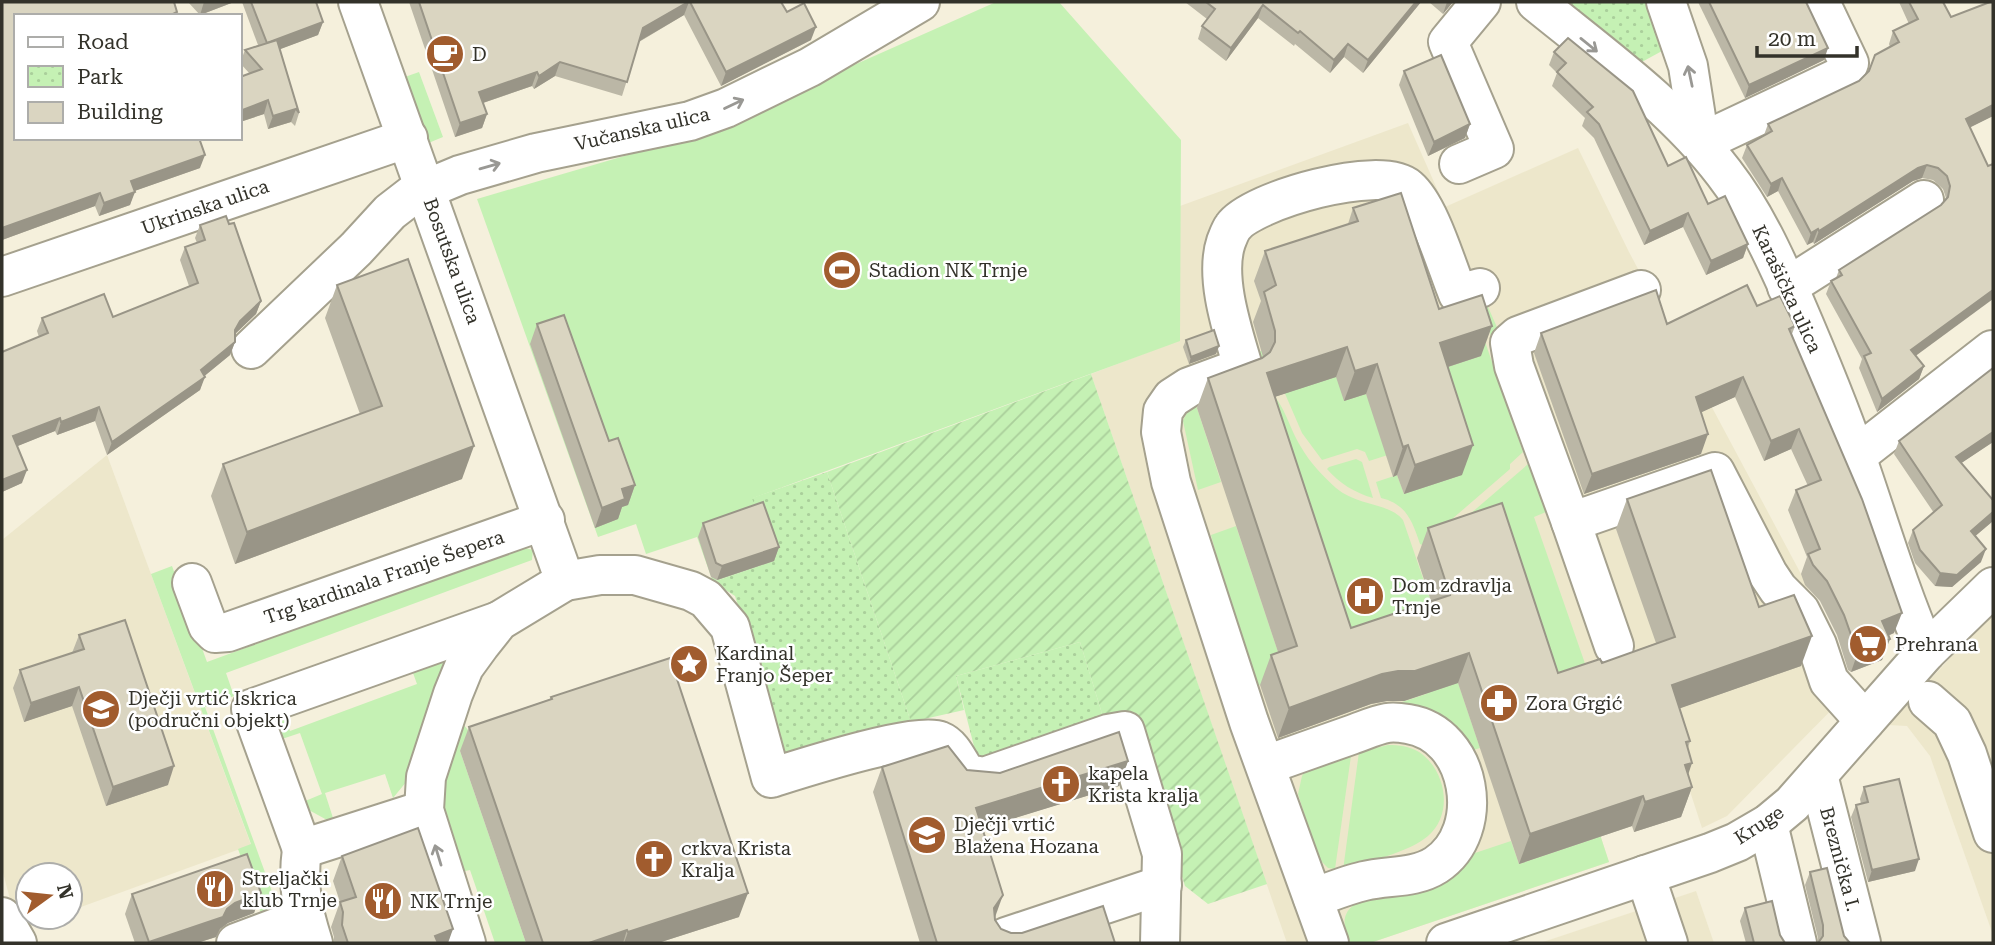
<svg xmlns="http://www.w3.org/2000/svg" width="1995" height="945" viewBox="0 0 1995 945" font-family="'Roboto Serif',serif">
<style>
.built{fill:#ede7cb}
.grass{fill:#c5f1b4}
.park{fill:url(#park-dots)}
.garden{fill:url(#garden-furrows)}
.lines{fill:none;stroke-linecap:round;stroke-linejoin:round}
.minor-casing{stroke:#a5a18e;stroke-width:42}
.minor{stroke:#fff;stroke-width:38}
.wall{fill:#bbb7a6}
.shaded-wall{fill:#999587}
.building{fill:#dad5c1;stroke:#999587;stroke-width:2}
.oneway{stroke:#999894}
.labels{text-anchor:middle;dominant-baseline:central;stroke-width:5;stroke-linejoin:round;paint-order:stroke}
.poi-label{font-size:19px;fill:#33322a;stroke:#fff;text-anchor:start}
.street-label{font-size:19px;fill:#33322a;stroke:#fff}
</style>
<defs>
<pattern id="park-dots" width="8" height="8" patternUnits="userSpaceOnUse" patternTransform="scale(1.75)"><rect width="8" height="8" fill="#c5f1b4"/><path d="M2 2h.1M6 6h.1" fill="none" stroke="#aacf9b" stroke-width="1.8" stroke-linecap="round"/></pattern>
<pattern id="garden-furrows" width="10" height="10" patternUnits="userSpaceOnUse" patternTransform="scale(1.75)"><rect width="10" height="10" fill="#c5f1b4"/><path d="M-1 1l2-2M0 10L10 0M9 11l2-2" fill="none" stroke="#aacf9b"/></pattern>
</defs>
<rect width="100%" height="100%" fill="#f5f0dc"/>
<!-- built -->
<g class="built">
<polygon points="1408,123 1445,207 1578,148 1629,252 1801,574 1855,686 1727,816 1702,828 1667,721 1552,688 1609,862 1370,943 1287,943 1091,374 1180,340 1180,206"/>
<polygon points="107,455 251,845 70,911 70,875 28,875 28,917 54,917 23,929 14,914 2,869 2,540"/>
<polygon points="1993,612 1993,935 1930,756 1907,726 1888,725"/>
<polygon points="1696,891 1714,943 1540,943"/>
</g>
<!-- grass -->
<g class="grass">
<polygon points="996,2 1059,2 1181,140 1180,341 753,498 774,561 713,582 697,537 646,554 636,524 598,537 477,199 696,135"/>
<polygon points="419,72 443,137 426,144 402,78"/>
<path d="M1485,300L1503,341L1558,507L1534,517L1589,675L1552,688L1609,862L1370,943H1350C1343,926 1340,913 1358,902L1466,856L1511,841L1519,864L1593,839L1427,551L1534,459L1479,302Z"/>
<path d="M1481,330L1523,452L1510,464V469L1422,545L1420,544C1412,520 1406,504 1381,498L1376,482L1397,475L1404,494L1429,373Z"/>
<polygon points="1267,349 1326,366 1366,394 1391,454 1369,461 1365,452 1357,449 1322,460 1302,433 1283,389 1255,353"/>
<path d="M1262,383C1286,404 1286,422 1301,447C1310,463 1323,476 1336,488C1357,506 1390,503 1403,520L1445,642L1340,658Z"/>
<polygon points="1196,405 1221,482 1198,490 1183,421 1187,412"/>
<path d="M1356,459L1362,462L1373,498C1355,493 1339,483 1327,469L1329,467Z"/>
<polygon points="1236,526 1286,676 1251,688 1211,535"/>
<polygon points="522,547 533,550 532,560 226,673 234,696 205,707 279,911 263,919 238,849 251,844 151,574 172,566 207,662"/>
<polygon points="451,656 407,781 393,798 385,774 325,793 333,818 327,820 298,804 322,794 300,733 276,741 268,714 281,709 290,731 417,684 409,662"/>
<polygon points="1455,674 1480,748 1463,753 1393,705 1426,694"/>
<polygon points="463,724 468,730 472,747 460,751 526,943 495,943 470,870 460,872 445,812 442,783"/>
<path d="M1388,745C1399,745 1409,746 1419,752C1446,770 1454,814 1428,836C1408,853 1368,861 1343,870L1359,752Z"/>
<polygon points="1351,756 1335,869 1328,868 1318,858 1298,794 1302,776 1305,771 1311,767"/>
</g>
<!-- park -->
<g class="park">
<polygon points="1561,2 1653,2 1665,43 1662,51 1640,63"/>
<polygon points="827,472 911,722 786,759 735,596 713,582 773,561 752,498"/>
<polygon points="1080,642 1104,720 978,762 956,676"/>
</g>
<!-- garden -->
<polygon class="garden" points="1091,374 1267,884 1208,904 1185,886 1138,737 1104,720 1080,642 956,676 964,710 911,722 827,472"/>
<g class="lines">
<defs>
<g id="minor">
<polyline points="358,2 565,581 499,621 480,645 464,667 453,694 426,777 424,810 466,943"/>
<path d="M1536,2C1601,55 1673,106 1724,173C1755,213 1775,258 1795,303C1817,354 1838,404 1856,456C1879,522 1898,588 1926,652"/>
<polyline points="1666,2 1688,66 1700,143"/>
<polyline points="1700,143 1844,75 1849,63 1820,2"/>
<polyline points="1459,164 1494,149 1448,42 1481,2"/>
<polyline points="2,277 408,138"/>
<polyline points="1787,287 1924,200"/>
<polyline points="1641,290 1518,336 1510,343 1514,366 1571,522 1715,472 1768,574 1778,589 1800,611 1817,645 1829,681 1865,721"/>
<polyline points="251,349 356,249 390,212 412,195 460,175 536,153 690,121 726,108 810,67 920,2"/>
<polyline points="1856,456 1992,350"/>
<polyline points="1571,522 1614,646"/>
<path d="M565,581L600,575H635L691,591L706,599L730,627L771,778C800,769 917,731 940,741C953,746 959,764 967,774L984,777L1108,734L1125,731L1162,854L1160,943"/>
<polyline points="192,583 208,626 215,633 228,632 545,520"/>
<polyline points="1928,701 1952,722 1967,754 1993,833"/>
<path d="M1266,765C1294,755 1323,745 1351,735C1363,731 1375,725 1387,723C1393,722 1402,723 1408,724C1472,734 1488,831 1436,865C1414,879 1388,875 1364,881C1347,885 1330,892 1313,898"/>
<polyline points="1818,775 1861,943"/>
<polyline points="424,810 302,849 251,709 499,621"/>
<polyline points="1768,824 1797,943"/>
<path d="M302,849C297,886 302,908 313,943"/>
<polyline points="1645,875 1668,943"/>
<polyline points="2,917 17,943"/>
<polyline points="1006,937 1162,885"/>
<polyline points="236,943 305,917"/>
<path d="M1329,943L1249,722L1171,482L1161,432L1163,411L1172,398L1189,387L1243,367C1233,332 1214,278 1226,242C1228,237 1230,231 1233,227C1252,200 1381,164 1408,188C1430,207 1446,265 1458,294L1480,288"/>
<polyline points="1446,943 1710,853 1737,842 1768,824 1792,804 1926,652 1993,587"/>
</g>
</defs>
<!-- minor casing -->
<use href="#minor" class="minor-casing"/>
<!-- minor -->
<use href="#minor" class="minor"/>
</g>
<!-- wall -->
<g class="wall">
<polygon points="2,2 16,16 16,138 200,168 134,191 130,205 99,216 95,206 2,240"/>
<polygon points="188,2 234,2 200,15"/>
<polygon points="242,2 316,2 323,22 318,35 280,49 299,113 295,126 291,122 268,129 264,114 240,122 240,77 250,74 240,63 245,50 258,45"/>
<polygon points="409,2 781,2 787,12 811,40 721,86 684,15 639,42 622,96 555,76 534,89 532,86 483,103 487,114 482,128 455,137"/>
<polygon points="1185,2 1421,2 1363,73 1344,57 1330,73 1295,44 1294,46 1258,18 1226,61 1198,39 1202,26 1207,19"/>
<polygon points="1429,2 1453,2 1443,14"/>
<polygon points="1698,2 1806,2 1824,60 1745,98"/>
<polygon points="1899,2 1943,2 1951,17 1993,2 1993,116 1970,127 1915,356 1924,366 1919,379 1877,412 1859,368 1862,359 1826,294 1831,281 1836,278 1839,270 1941,205 1946,198 1943,189 1933,180 1922,178 1913,181 1814,244 1813,242 1807,245 1778,191 1767,197 1742,158 1747,145 1764,135 1768,124 1859,81 1890,47 1889,44 1893,31 1909,24"/>
<polygon points="1568,38 1668,166 1748,244 1743,258 1706,275 1683,227 1644,245 1594,138 1582,126 1585,118 1552,86 1557,73 1549,65 1554,52"/>
<polygon points="1404,71 1470,124 1465,138 1428,156 1399,85"/>
<polygon points="1353,208 1481,356 1448,367 1462,475 1404,494 1397,475 1393,477 1366,394 1344,401 1336,377 1274,397 1351,628 1431,601 1417,558 1428,528 1558,673 1602,663 1656,643 1616,529 1627,499 1759,607 1801,666 1680,708 1690,741 1688,748 1688,774 1692,787 1681,817 1634,832 1632,826 1519,864 1458,683 1404,701 1387,701 1371,704 1278,738 1260,685 1271,655 1278,652 1197,408 1208,378 1263,357 1253,322 1261,301 1254,281 1265,251 1348,224"/>
<polygon points="200,225 261,301 256,314 235,334 235,342 230,355 204,376 200,390 107,455 95,421 57,435 55,431 17,446 22,483 2,492 39,337 37,331 42,318 113,317 189,286 180,260 185,247 197,243 195,238"/>
<polygon points="337,285 462,479 235,564 211,496 223,464 360,414 325,318"/>
<polygon points="1757,306 1795,326 1792,334 1894,633 1888,636 1882,660 1851,672 1848,670 1837,635 1820,601 1805,585 1801,574 1807,557 1788,510 1796,490 1808,486 1791,449 1764,461 1735,397 1701,412 1701,454 1584,494 1534,353 1541,333 1667,324"/>
<polygon points="537,324 635,485 628,505 622,507 618,519 595,528 530,344"/>
<polygon points="1186,340 1219,346 1216,354 1189,364 1183,347"/>
<polygon points="1899,441 1993,442 1961,463 1993,521 1975,536 1981,562 1952,587 1935,586 1915,563 1908,543 1913,530 1934,513 1894,454"/>
<polygon points="703,523 779,547 774,561 717,580 711,577 698,537"/>
<polygon points="79,635 168,785 106,806 72,706 24,722 13,688 20,670 72,653"/>
<polygon points="551,697 739,917 658,943 526,943 460,751 469,727 550,699"/>
<polygon points="1128,761 1119,786 982,828 995,920 1001,929 1011,933 1115,943 920,943 873,792 882,767 967,770 1000,773"/>
<polygon points="1864,787 1915,871 1868,882 1851,817 1856,805 1861,804 1860,799"/>
<polygon points="342,856 448,943 334,943 334,937 331,927 340,902 333,881"/>
<polygon points="1810,872 1844,936 1818,943 1818,938 1805,885"/>
<polygon points="261,893 254,913 228,923 220,929 216,937 197,943 135,943 125,914 132,894"/>
<polygon points="1745,908 1780,935 1785,943 1746,943 1740,921"/>
</g>
<!-- shaded-wall -->
<g class="shaded-wall">
<polygon points="204,2 234,2 200,15"/>
<polygon points="689,2 684,15 638,42 643,28"/>
<polygon points="1416,2 1421,2 1363,73 1368,60"/>
<polygon points="1447,2 1453,2 1443,14"/>
<polygon points="1263,5 1258,18 1226,61 1231,48"/>
<polygon points="323,22 318,35 262,56 267,43"/>
<polygon points="816,27 811,40 721,86 726,72"/>
<polygon points="1348,44 1344,57 1330,73 1334,60"/>
<polygon points="1828,48 1824,60 1745,98 1749,85"/>
<polygon points="560,62 555,76 534,89 539,76"/>
<polygon points="537,72 532,86 474,106 479,92"/>
<polygon points="268,100 264,114 240,122 240,111"/>
<polygon points="1993,105 1993,116 1961,132 1966,119"/>
<polygon points="296,109 291,122 268,129 273,116"/>
<polygon points="487,114 482,128 455,137 460,123"/>
<polygon points="1470,124 1465,138 1428,156 1434,142"/>
<polygon points="205,155 200,168 126,194 131,181"/>
<polygon points="1927,165 1922,178 1913,181 1814,244 1819,231 1918,168"/>
<polygon points="1782,178 1778,191 1767,197 1771,184"/>
<polygon points="135,192 130,205 99,216 104,203"/>
<polygon points="100,193 95,206 2,240 2,228"/>
<polygon points="1688,213 1683,227 1644,245 1650,231"/>
<polygon points="1818,229 1813,242 1807,245 1811,233"/>
<polygon points="1748,244 1743,258 1706,275 1711,261"/>
<polygon points="1993,290 1993,299 1906,363 1911,350"/>
<polygon points="261,301 256,314 235,334 230,344 235,330 240,321"/>
<polygon points="1492,326 1481,356 1429,373 1440,343"/>
<polygon points="235,342 230,355 196,383 201,370"/>
<polygon points="1219,346 1216,354 1189,364 1191,357"/>
<polygon points="1347,347 1336,377 1256,403 1267,373"/>
<polygon points="1377,364 1366,394 1344,401 1355,371"/>
<polygon points="1924,366 1919,379 1877,412 1882,399"/>
<polygon points="205,377 200,390 107,455 112,442"/>
<polygon points="1743,377 1735,397 1689,418 1696,397"/>
<polygon points="99,407 95,421 57,435 61,422"/>
<polygon points="60,418 55,431 8,450 13,436"/>
<polygon points="1799,429 1791,449 1764,461 1771,441"/>
<polygon points="1993,432 1993,442 1951,470 1956,457"/>
<polygon points="1708,434 1701,454 1584,494 1592,474"/>
<polygon points="1408,445 1397,475 1393,477 1403,447"/>
<polygon points="1473,445 1462,475 1404,494 1415,465"/>
<polygon points="474,446 462,479 235,564 247,532"/>
<polygon points="27,470 22,483 2,492 2,480"/>
<polygon points="635,485 628,505 622,507 618,519 595,528 602,508 622,489"/>
<polygon points="1993,512 1993,521 1966,544 1971,531"/>
<polygon points="779,547 774,561 717,580 722,566"/>
<polygon points="1986,549 1981,562 1952,587 1935,586 1940,573"/>
<polygon points="1902,613 1894,633 1874,641 1882,621"/>
<polygon points="1812,636 1801,666 1661,715 1672,685"/>
<polygon points="1890,639 1882,660 1851,672 1858,652"/>
<polygon points="1469,653 1458,683 1404,701 1387,701 1371,704 1278,738 1289,708 1382,674"/>
<polygon points="79,687 72,706 24,722 31,703"/>
<polygon points="1128,761 1119,786 967,833 976,808"/>
<polygon points="1692,763 1683,790 1692,787 1681,817 1634,832 1645,802 1685,765"/>
<polygon points="174,766 168,785 106,806 113,787"/>
<polygon points="1643,796 1632,826 1519,864 1530,834"/>
<polygon points="1919,859 1915,871 1868,882 1872,870"/>
<polygon points="261,893 254,913 228,923 220,929 216,937 197,943 149,943 227,909 235,903"/>
<polygon points="748,893 739,917 658,943 624,943 628,932"/>
<polygon points="1003,895 994,920 994,908"/>
<polygon points="453,929 448,943 432,943 435,936"/>
<polygon points="627,930 623,943 589,943"/>
</g>
<!-- building -->
<g class="building">
<polygon points="2,2 174,2 177,12 169,16 16,16 16,138 199,138 205,155 131,181 135,192 104,203 100,193 2,228"/>
<polygon points="251,2 316,2 323,22 267,43"/>
<polygon points="419,2 688,2 643,28 627,82 560,62 539,76 537,72 479,92 487,114 460,123"/>
<polygon points="690,2 781,2 787,12 804,3 816,27 726,72"/>
<polygon points="1206,2 1416,2 1368,60 1348,44 1334,60 1300,31 1298,33 1263,5 1231,48 1202,26 1215,9"/>
<polygon points="1709,2 1806,2 1828,48 1749,85"/>
<polygon points="1909,2 1943,2 1951,17 1990,2 1993,2 1993,105 1966,119 1988,166 1993,164 1993,290 1911,350 1924,366 1882,399 1864,356 1871,353 1831,281 1842,275 1839,270 1941,205 1948,197 1950,186 1947,176 1938,168 1927,165 1918,168 1819,231 1818,229 1811,233 1782,178 1771,184 1747,145 1772,131 1768,124 1859,81 1869,71 1875,55 1899,42 1893,31 1918,19"/>
<polygon points="1568,38 1633,91 1668,166 1686,157 1708,204 1725,196 1748,244 1711,261 1688,213 1650,231 1599,124 1587,112 1593,107 1557,72 1566,63 1554,52"/>
<polygon points="277,40 299,113 296,109 273,116 268,100 240,111 240,77 262,69 245,50"/>
<polygon points="1441,55 1470,124 1434,142 1404,71"/>
<polygon points="1401,193 1439,309 1482,295 1492,326 1440,343 1473,445 1415,465 1408,445 1403,447 1377,364 1355,371 1347,347 1267,373 1351,628 1450,595 1428,528 1502,503 1558,673 1600,659 1602,663 1675,637 1627,499 1711,470 1759,607 1794,595 1812,636 1672,685 1690,741 1686,742 1692,763 1685,765 1692,787 1645,802 1643,796 1530,834 1469,653 1415,671 1398,671 1382,674 1289,708 1271,655 1297,646 1208,378 1262,358 1270,352 1275,342 1275,331 1264,292 1276,285 1265,251 1358,221 1353,208"/>
<polygon points="226,216 229,224 234,223 261,301 240,321 235,330 235,342 201,370 205,377 112,442 99,407 61,422 60,418 13,436 27,470 2,480 2,352 48,333 42,318 104,294 113,317 198,283 185,247 205,240 200,225"/>
<polygon points="408,259 474,446 247,532 223,464 382,406 337,285"/>
<polygon points="1747,285 1757,306 1780,296 1795,326 1789,329 1862,499 1902,613 1882,621 1890,639 1858,652 1856,649 1844,615 1827,581 1813,565 1808,554 1820,549 1796,490 1821,480 1799,429 1771,441 1743,377 1696,397 1708,434 1592,474 1541,333 1656,290 1667,324"/>
<polygon points="564,315 609,441 618,438 635,485 622,489 625,499 602,508 537,324"/>
<polygon points="1214,330 1219,346 1191,357 1186,340"/>
<polygon points="1993,368 1993,432 1956,457 1993,500 1993,512 1971,531 1986,549 1957,575 1940,573 1920,550 1913,530 1942,505 1899,441"/>
<polygon points="763,502 779,547 722,566 716,563 703,523"/>
<polygon points="125,620 174,766 113,787 79,687 31,703 20,670 84,649 79,635"/>
<polygon points="670,658 748,893 628,932 627,930 589,943 543,943 469,727 552,699 551,697"/>
<polygon points="1119,732 1128,761 976,808 1003,895 994,908 995,920 1001,929 1011,933 1022,933 1103,906 1115,943 937,943 882,767 948,746 967,770 1000,773"/>
<polygon points="1899,779 1919,859 1872,870 1856,805 1868,802 1864,787"/>
<polygon points="418,828 453,929 435,936 438,943 348,943 342,925 343,912 340,902 356,897 342,856"/>
<polygon points="247,854 261,893 235,903 227,909 223,917 149,942 132,894"/>
<polygon points="1827,868 1844,936 1850,943 1818,943 1823,936 1823,925 1810,872"/>
<polygon points="1772,901 1780,935 1785,943 1754,943 1745,908"/>
</g>
<!-- one-way arrows -->
<defs><path id="oneway-shaft" d="M-6 0H5M1.5-3L5.5 0L1.5 3" fill="none" stroke-width="1.6" stroke-linecap="round" stroke-linejoin="round" transform="scale(1.75)"/></defs>
<g class="oneway">
<use href="#oneway-shaft" transform="translate(1589 45) rotate(39)"/>
<use href="#oneway-shaft" transform="translate(1690 76) rotate(-102)"/>
<use href="#oneway-shaft" transform="translate(734 104) rotate(-25)"/>
<use href="#oneway-shaft" transform="translate(490 166) rotate(-16)"/>
<use href="#oneway-shaft" transform="translate(438 855) rotate(-107)"/>
</g>
<!-- icons -->
<defs>
<symbol id="cafe-disc" viewBox="-11 -11 22 22"><circle r="9.5" fill="#a15c2e" stroke="#fff"/><path d="M-5.5-4.5H6V0H3Q3 3.5 0 3.5H-2.5Q-5.5 3.5-5.5 0ZM3-3.2v2h1.7v-2ZM-6 4.5H4V6H-6Z" fill="#fff"/></symbol>
<symbol id="stadium-disc" viewBox="-11 -11 22 22"><circle r="9.5" fill="#a15c2e" stroke="#fff"/><path d="M0-5a6.5 5 0 1 0 0 10a6.5 5 0 1 0 0-10ZM-3.5-1.8h7v3.6h-7Z" fill="#fff"/></symbol>
<symbol id="hospital-disc" viewBox="-11 -11 22 22"><circle r="9.5" fill="#a15c2e" stroke="#fff"/><path d="M-5-5h3v3.5h4V-5h3V5h-3V1.5h-4V5h-3Z" fill="#fff"/></symbol>
<symbol id="supermarket-disc" viewBox="-11 -11 22 22"><circle r="9.5" fill="#a15c2e" stroke="#fff"/><path d="M-6-5.5h2.5l.6 2H6L4.5 2H-2.5L-4.4-4H-6ZM-1.5 3.2a1.3 1.3 0 1 0 .1 0ZM3 3.2a1.3 1.3 0 1 0 .1 0Z" fill="#fff"/></symbol>
<symbol id="sight-disc" viewBox="-11 -11 22 22"><circle r="9.5" fill="#a15c2e" stroke="#fff"/><path d="M0-6L1.8-2.2L6-1.7L2.9 1.2L3.7 5.4L0 3.3L-3.7 5.4L-2.9 1.2L-6-1.7L-1.8-2.2Z" fill="#fff"/></symbol>
<symbol id="pharmacy-disc" viewBox="-11 -11 22 22"><circle r="9.5" fill="#a15c2e" stroke="#fff"/><path d="M-2-6h4v4h4v4h-4v4h-4v-4h-4v-4h4Z" fill="#fff"/></symbol>
<symbol id="school-disc" viewBox="-11 -11 22 22"><circle r="9.5" fill="#a15c2e" stroke="#fff"/><path d="M0-5L7-2L0 1L-7-2ZM-4 1L0 2.5L4 1V4Q0 6-4 4Z" fill="#fff"/></symbol>
<symbol id="church-disc" viewBox="-11 -11 22 22"><circle r="9.5" fill="#a15c2e" stroke="#fff"/><path d="M-1.2-6h2.4v3.5h3.3v2.4h-3.3V6h-2.4V-.1h-3.3v-2.4h3.3Z" fill="#fff"/></symbol>
<symbol id="restaurant-disc" viewBox="-11 -11 22 22"><circle r="9.5" fill="#a15c2e" stroke="#fff"/><path d="M-5-6h1v4h1v-4h1v4h1v-4h1v5L-1.5 .5V6h-2V.5L-5-1ZM5-6V6H3V1.5H1.5Q1.5-4 5-6Z" fill="#fff"/></symbol>
</defs>
<g fill-rule="evenodd">
<use href="#cafe-disc" x="423" y="32" width="44" height="44"/>
<use href="#stadium-disc" x="820" y="248" width="44" height="44"/>
<use href="#hospital-disc" x="1343" y="574" width="44" height="44"/>
<use href="#supermarket-disc" x="1846" y="622" width="44" height="44"/>
<use href="#sight-disc" x="667" y="642" width="44" height="44"/>
<use href="#pharmacy-disc" x="1477" y="681" width="44" height="44"/>
<use href="#school-disc" x="79" y="687" width="44" height="44"/>
<use href="#church-disc" x="1039" y="762" width="44" height="44"/>
<use href="#school-disc" x="905" y="813" width="44" height="44"/>
<use href="#church-disc" x="632" y="837" width="44" height="44"/>
<use href="#restaurant-disc" x="193" y="867" width="44" height="44"/>
<use href="#restaurant-disc" x="361" y="879" width="44" height="44"/>
</g>
<g class="labels">
<!-- poi labels -->
<g class="poi-label">
<text x="472" y="54">D</text>
<text x="869" y="270">Stadion NK Trnje</text>
<text x="1392" y="585">Dom zdravlja<tspan x="1392" dy="22">Trnje</tspan></text>
<text x="1895" y="644">Prehrana</text>
<text x="716" y="653">Kardinal<tspan x="716" dy="22">Franjo Šeper</tspan></text>
<text x="128" y="698">Dječji vrtić Iskrica<tspan x="128" dy="22">(područni objekt)</tspan></text>
<text x="1526" y="703">Zora Grgić</text>
<text x="1088" y="773">kapela<tspan x="1088" dy="22">Krista kralja</tspan></text>
<text x="954" y="824">Dječji vrtić<tspan x="954" dy="22">Blažena Hozana</tspan></text>
<text x="681" y="848">crkva Krista<tspan x="681" dy="22">Kralja</tspan></text>
<text x="242" y="878">Streljački<tspan x="242" dy="22">klub Trnje</tspan></text>
<text x="410" y="901">NK Trnje</text>
</g>
<!-- street labels -->
<g class="street-label">
<text transform="translate(642 129) rotate(-13)">Vučanska ulica</text>
<text transform="translate(205 207) rotate(-19)">Ukrinska ulica</text>
<text transform="translate(452 261) rotate(70)">Bosutska ulica</text>
<text transform="translate(1787 289) rotate(65)">Karašička ulica</text>
<text transform="translate(384 577) rotate(-19)">Trg kardinala Franje Šepera</text>
<text transform="translate(1759 825) rotate(-33)">Kruge</text>
<text transform="translate(1840 859) rotate(75)">Breznička I.</text>
</g>
</g>
<!-- border -->
<rect width="1995" height="945" fill="none" stroke="#33322a" stroke-width="7"/>
<!-- legend -->
<rect x="14" y="14" width="228" height="126" fill="#ffffff" stroke="#adadaa" stroke-width="2"/>
<rect x="28" y="37" width="35" height="10" fill="#ffffff" stroke="#adadaa" stroke-width="2"/>
<text x="77" y="49" font-size="21" fill="#33322a">Road</text>
<rect x="28" y="66" width="35" height="21" fill="url(#park-dots)" stroke="#adadaa" stroke-width="2"/>
<text x="77" y="84" font-size="21" fill="#33322a">Park</text>
<rect x="28" y="102" width="35" height="21" fill="#dad5c1" stroke="#adadaa" stroke-width="2"/>
<text x="77" y="119" font-size="21" fill="#33322a">Building</text>
<!-- north arrow -->
<g transform="translate(49 896) rotate(75)"><circle r="33" fill="#ffffff" stroke="#adadaa" stroke-width="2"/>
<path d="M0-5L12 26L0 18L-12 26Z" fill="#a15c2e"/>
<text y="-10" font-size="19" font-weight="bold" text-anchor="middle" fill="#33322a">N</text>
</g>
<!-- scale -->
<path d="M1757 46v10h100v-10" fill="none" stroke="#33322a" stroke-width="3.5"/>
<text x="1768" y="46" font-size="21" fill="#33322a" stroke="#ffffff" stroke-width="5" paint-order="stroke">20 m</text>
</svg>
